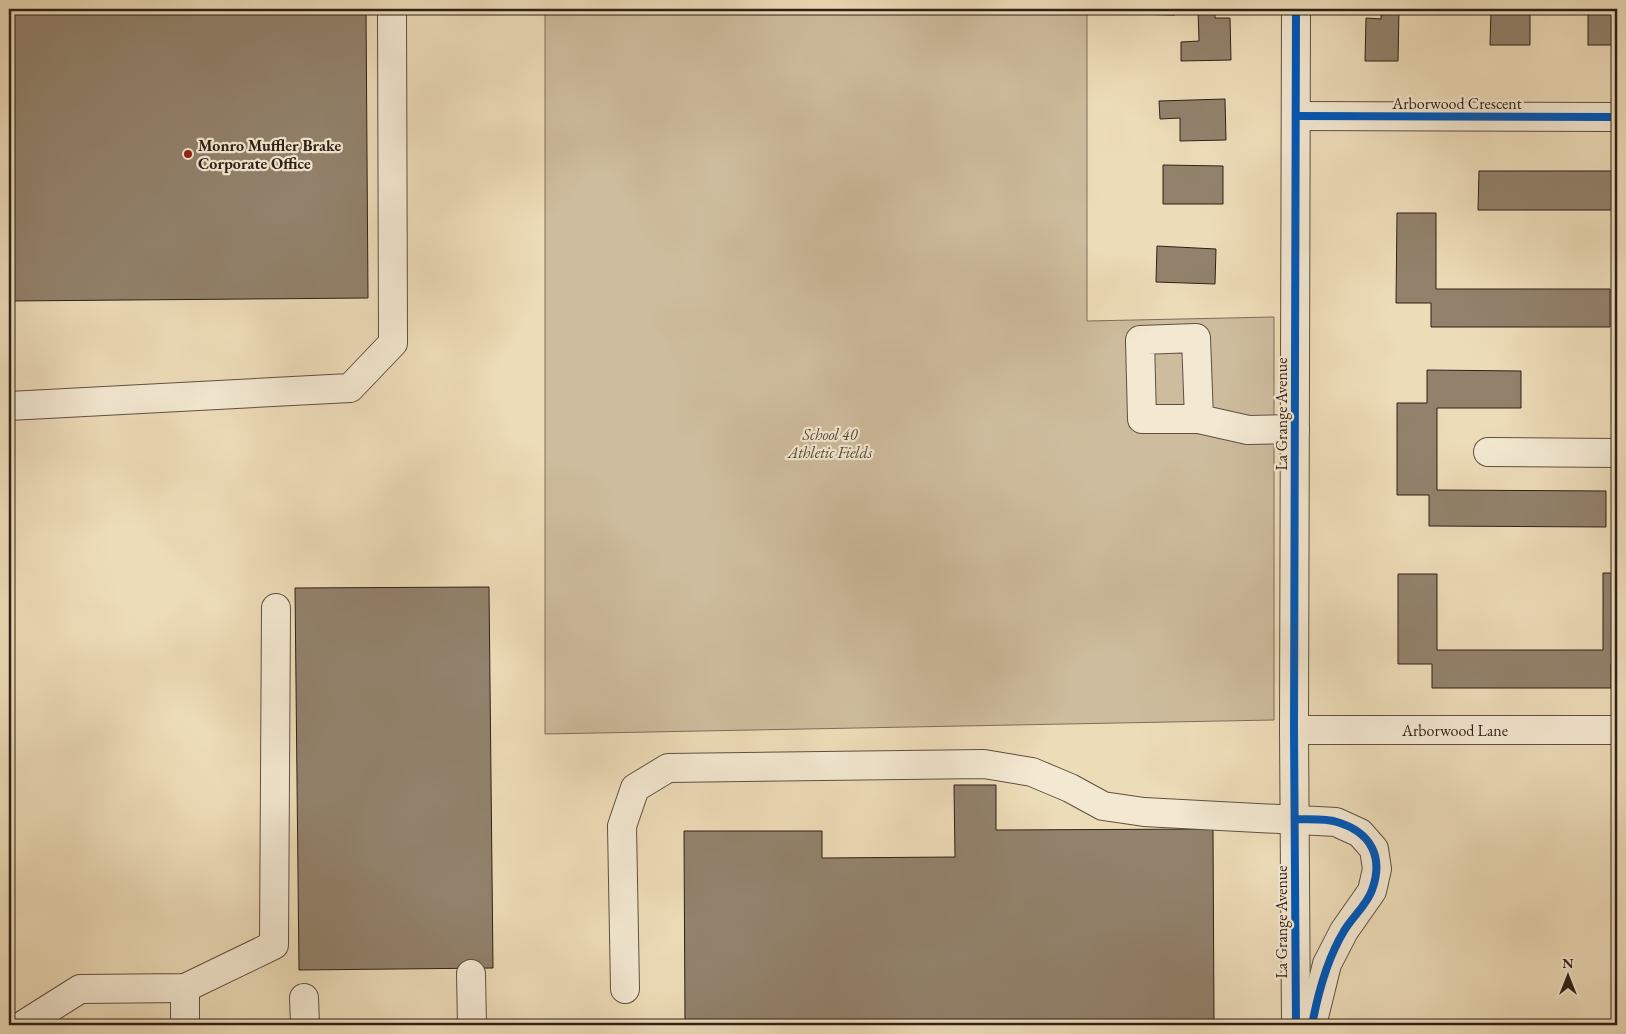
<svg xmlns="http://www.w3.org/2000/svg" width="1626" height="1034" viewBox="0 0 1626 1034" font-family="'EB Garamond',serif">
<style>
.green{fill:#cdbc9d;stroke:#7e6e5b}
.building{fill:#92826c;stroke:#2f2119}
.lines{fill:none;stroke-linecap:round;stroke-linejoin:round}
.minor-casing{stroke:#5e5041;stroke-width:30}
.minor{stroke:#f3e8d1;stroke-width:28}
.cycleway-casing{stroke:#f3e8d1;stroke-width:11}
.cycleway{stroke:#0057b8;stroke-width:8}
.poi-dot{fill:#8f2418;stroke:#f3e8d1;stroke-width:2}
.labels{text-anchor:middle;dominant-baseline:central;stroke-width:4.5;stroke-linejoin:round;paint-order:stroke}
.street-label{font-size:16px;fill:#2f2119;stroke:#f3e8d1}
.poi-label{font-size:16px;font-weight:bold;fill:#2f2119;stroke:#f3e8d1;text-anchor:start}
.park-label{font-size:16px;font-style:italic;fill:#56483a;stroke:#f3e8d1}
</style>
<rect width="100%" height="100%" fill="#eddcb8"/>
<filter id="stains"><feTurbulence type="fractalNoise" baseFrequency=".004" numOctaves="4"/><feColorMatrix values="0 0 0 0 .2 0 0 0 0 .09 0 0 0 0 .02 0 0 0 .5 -.17"/></filter>
<radialGradient id="worn" r=".72"><stop offset=".6" stop-color="#630" stop-opacity="0"/><stop offset="1" stop-color="#630" stop-opacity=".3"/></radialGradient>
<!-- green -->
<polygon class="green" points="545,9 1087,9 1087,321 1274,317 1274,720 545,734"/>
<!-- building -->
<g class="building">
<polygon points="9,9 366,9 368,298 9,301"/>
<polygon points="1133,9 1176,9 1175,15 1133,14"/>
<polygon points="1198,9 1215,9 1215,18 1230,18 1231,60 1181,61 1181,42 1199,41"/>
<polygon points="1381,9 1399,9 1398,61 1365,61 1366,18 1381,19"/>
<polygon points="1491,9 1530,9 1530,45 1490,45"/>
<rect x="1588" y="9" width="29" height="36"/>
<polygon points="1225,99 1226,140 1180,141 1180,118 1160,119 1159,101"/>
<polygon points="1163,165 1223,166 1223,204 1163,204"/>
<polygon points="1479,171 1617,171 1617,210 1478,210"/>
<polygon points="1397,213 1436,213 1436,289 1610,289 1610,327 1431,327 1431,303 1396,303"/>
<polygon points="1157,246 1216,249 1215,284 1156,282"/>
<polygon points="1427,370 1521,371 1521,408 1437,408 1437,490 1606,491 1606,527 1429,526 1429,495 1397,495 1397,403 1427,403"/>
<polygon points="1603,573 1617,573 1617,664 1611,664 1611,688 1432,688 1432,664 1398,664 1398,574 1437,574 1437,650 1603,650"/>
<polygon points="489,587 493,968 299,970 295,588"/>
<polygon points="954,785 996,785 996,830 1213,829 1214,1025 685,1025 684,831 822,831 822,858 955,857"/>
</g>
<g class="lines">
<defs>
<g id="minor">
<polyline points="1296,116 1617,117"/>
<polyline points="9,406 350,388 393,343 392,9"/>
<polyline points="1199,419 1196,338 1140,340 1142,419 1199,419 1248,430 1295,429"/>
<polyline points="1488,452 1617,453"/>
<path id="s1" d="M1294,730H1617"/>
<polyline points="471,974 472,1025"/>
<polyline points="185,988 185,1025"/>
<polyline points="625,989 622,826 635,788 668,768 984,764 1032,772 1070,788 1103,806 1144,812 1336,822 1360,833 1374,849 1377,869 1372,891 1344,931 1327,964 1312,1025"/>
<polyline points="304,998 305,1025"/>
<polyline points="23,1025 80,989 185,988 274,945 276,608"/>
<polyline points="1296,1025 1294,730 1296,9"/>
</g>
</defs>
<!-- minor casing -->
<use href="#minor" class="minor-casing"/>
<!-- minor -->
<use href="#minor" class="minor"/>
<defs>
<g id="cycleway">
<polyline points="1296,116 1617,117"/>
<path d="M1295,819C1308,820 1324,818 1337,822C1371,832 1384,857 1372,890C1367,905 1352,917 1344,931C1327,959 1318,993 1312,1025"/>
<polyline points="1296,1025 1294,730 1296,9"/>
</g>
</defs>
<!-- cycleway casing -->
<use href="#cycleway" class="cycleway-casing"/>
<!-- cycleway -->
<use href="#cycleway" class="cycleway"/>
</g>
<!-- markers -->
<circle class="poi-dot" cx="188" cy="154" r="5"/>
<g class="labels">
<!-- street labels -->
<g class="street-label">
<text x="1457" y="103">Arborwood Crescent</text>
<text transform="translate(1281 414) rotate(-90)">La Grange Avenue</text>
<text stroke="none"><textPath href="#s1" startOffset="161">Arborwood Lane</textPath></text>
<text transform="translate(1281 922) rotate(-90)">La Grange Avenue</text>
</g>
<!-- poi labels -->
<g class="poi-label">
<text x="198" y="145">Monro Muffler Brake<tspan x="198" dy="18">Corporate Office</tspan></text>
</g>
<!-- park labels -->
<g class="park-label">
<text x="830" y="434">School 40<tspan x="830" dy="18">Athletic Fields</tspan></text>
</g>
</g>
<!-- margin -->
<rect width="1626" height="1034" fill="none" stroke="#eddcb8" stroke-width="30"/>
<rect x="10" y="10" width="1606" height="1014" fill="none" stroke="#2f2119" stroke-width="2.5"/>
<rect x="15" y="15" width="1596" height="1004" fill="none" stroke="#2f2119"/>
<!-- north arrow -->
<g transform="translate(1568 976)" stroke="#f3e8d1" stroke-width="4" paint-order="stroke">
<path d="M0-4L9 19L0 12L-9 19Z" fill="#2f2119"/>
<text y="-8" font-size="14" font-weight="bold" text-anchor="middle" fill="#2f2119">N</text>
</g>
<rect width="100%" height="100%" filter="url(#stains)"/>
<rect width="100%" height="100%" fill="url(#worn)"/>
</svg>
